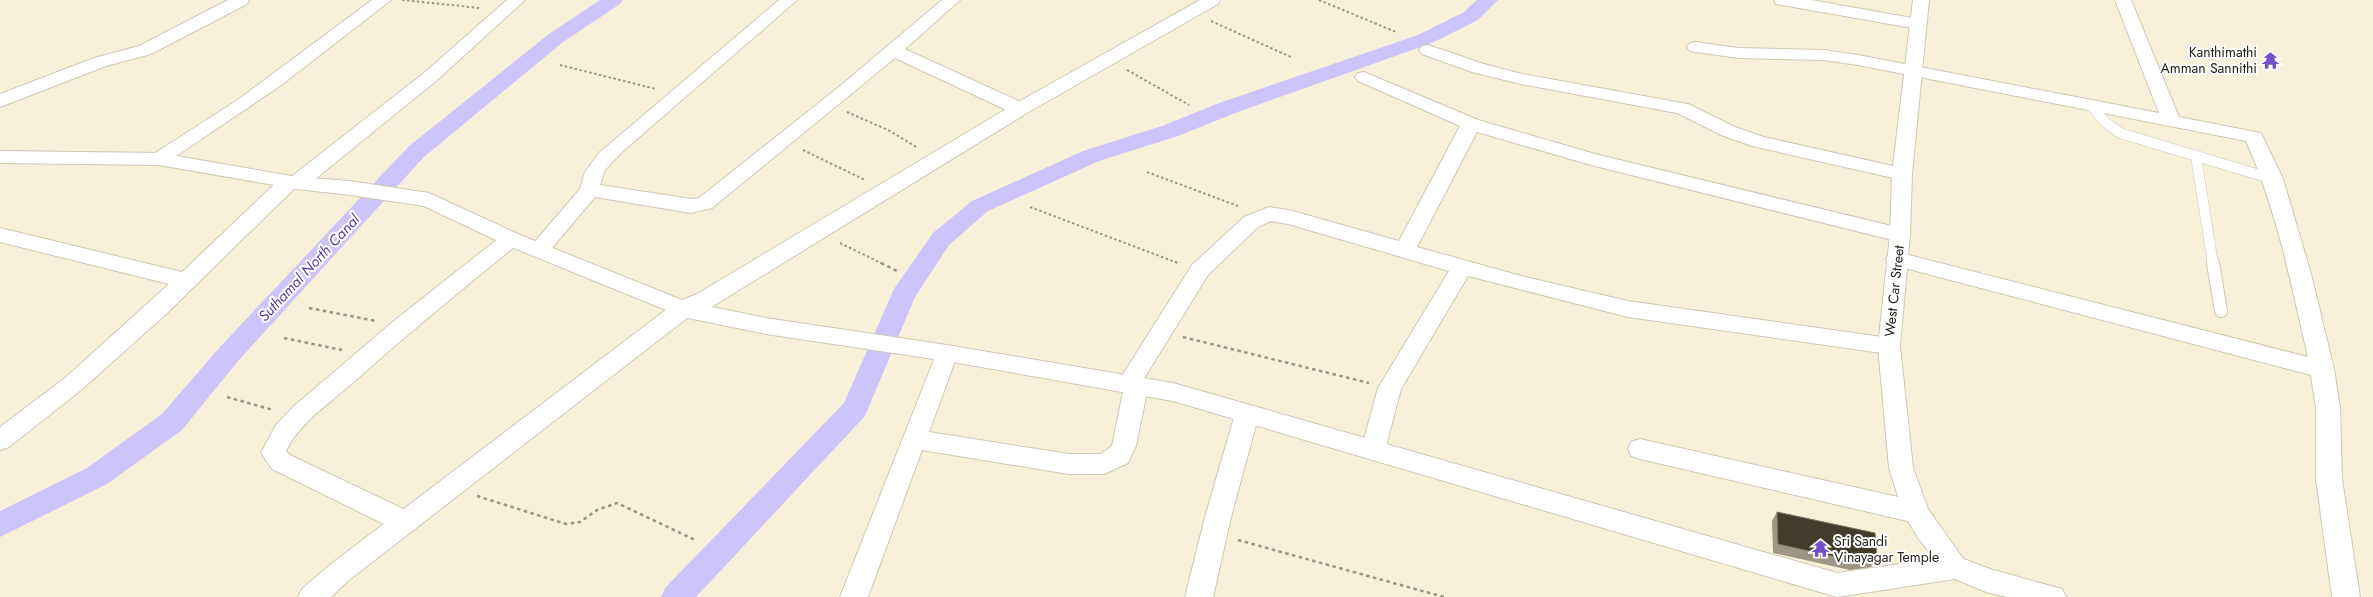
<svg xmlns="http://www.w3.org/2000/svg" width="2373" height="597" viewBox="0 0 2373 597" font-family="Jost,sans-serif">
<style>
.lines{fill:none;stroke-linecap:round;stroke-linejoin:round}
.canal{fill:#cdc4fb;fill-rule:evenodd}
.lane-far1-casing{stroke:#cfc8b3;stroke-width:11}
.lane-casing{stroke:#cfc8b3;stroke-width:14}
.street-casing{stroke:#cfc8b3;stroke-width:2}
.secondary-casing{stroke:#cfc8b3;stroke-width:2}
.primary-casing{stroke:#cfc8b3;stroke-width:2}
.path-far1{stroke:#999584;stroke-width:2;stroke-dasharray:2.5 2.5;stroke-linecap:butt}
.path{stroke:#999584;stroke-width:2.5;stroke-dasharray:3.5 3.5;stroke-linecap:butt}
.lane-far1{stroke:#fff;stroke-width:10}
.lane{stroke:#fff;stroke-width:12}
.street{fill:#fff;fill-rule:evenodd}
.secondary{fill:#fff;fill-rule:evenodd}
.primary{fill:#fff;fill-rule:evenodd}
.wall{fill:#9c9682}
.building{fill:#423c2a;stroke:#78725f}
.labels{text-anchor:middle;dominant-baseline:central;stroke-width:4;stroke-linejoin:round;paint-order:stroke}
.poi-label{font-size:14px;fill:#24221a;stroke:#fff;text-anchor:end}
.street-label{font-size:14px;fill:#24221a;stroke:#fff}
.water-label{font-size:15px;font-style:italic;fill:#593ca1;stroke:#fff}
</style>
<rect width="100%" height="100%" fill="#f7f1da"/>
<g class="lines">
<!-- canal -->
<g class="canal">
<polygon points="600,0 623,0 620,4 563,42 424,157 238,361 182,430 107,484 0,537 0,511 87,468 162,414 220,347 408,147 549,34"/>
<polygon points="1477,0 1498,0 1478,20 1432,43 1235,113 1178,136 1099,161 988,211 949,245 915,297 865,416 696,597 661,597 665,588 844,403 894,289 933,233 972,201 1083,151 1162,126 1219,103 1418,35 1464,12"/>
</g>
<defs>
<g id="lane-far1">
<polyline points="2091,105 2105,122 2120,133 2273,179"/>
<polyline points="2196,157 2213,264"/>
</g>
<polyline id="lane" points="2213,263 2221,311"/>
<g id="street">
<polygon points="228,0 249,0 247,4 151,54 106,66 0,107 0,94 94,58 139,46"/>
<polygon points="372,0 391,0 280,86 166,163 159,165 152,163 149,159 152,155 239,99"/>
<polygon points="507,0 525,0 436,81 304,188 294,189 164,316 81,390 9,447 0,450 0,427 65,378 169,284 0,242 0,228 182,272 282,177 292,176 424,73"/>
<polygon points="779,0 797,0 622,152 605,170 600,185 691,199 699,198 840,86 942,0 960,0 905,49 1027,105 1029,109 1027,113 1013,113 895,58 712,208 691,213 595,197 546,255 539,257 532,255 528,250 532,245 580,189 585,172 599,153"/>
<polygon points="1774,0 1811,0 1918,19 1924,20 1927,24 1924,28 1918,29 1782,5 1776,4"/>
<path d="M2115,0H2131L2179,117L2261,133L2283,179L2311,274L2334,369L2340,408L2342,479L2360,597H2332L2316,479V408L2311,375L1897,266L1889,264L1886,259L1889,254L1897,252L2308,357C2291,284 2277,210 2246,141L1858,65L1824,60L1738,58L1696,52L1690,51L1687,47L1690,43L1696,42L1738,48L1824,50L1858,55L2159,113Z"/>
<polygon points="1428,45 1484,64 1522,74 1688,104 1735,127 1764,137 1902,168 1909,170 1912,174 1909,178 1902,180 1752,146 1721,135 1677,113 1521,84 1472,72 1422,54 1419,50 1422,46"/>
<polygon points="1364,72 1478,120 1595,154 1900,228 1907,230 1910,235 1907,240 1900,242 1591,165 1477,132 1417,247 1525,277 1628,301 1889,338 1897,340 1900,346 1897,352 1889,354 1628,317 1468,276 1401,389 1385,450 1382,457 1373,460 1364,457 1361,450 1378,388 1449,271 1288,224 1271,221 1258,227 1208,275 1143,380 1148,387 1136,446 1131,456 1128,463 1104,474 1069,474 922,450 868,597 840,597 939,347 947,345 955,347 958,353 929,432 1069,454 1101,454 1112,446 1123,392 1120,391 1116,385 1120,379 1192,265 1244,217 1269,207 1289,210 1399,241 1460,126 1358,81 1355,77 1358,73"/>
<path d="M511,232L518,234L521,239L518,244C461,290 404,337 349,386C327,405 299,424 286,451L290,455L414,514L418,522L414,530L405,533L396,530L272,469L261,453L276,425L293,407L395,320L504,234Z"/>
<polygon points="1247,405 1255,407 1259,414 1231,517 1213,597 1185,597 1205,517 1235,414 1239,407"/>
<polygon points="1640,439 1916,501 1925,505 1929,512 1925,519 1916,523 1640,459 1631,456 1628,449 1631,442"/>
</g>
<g id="secondary">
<polygon points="1200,0 1220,0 1218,4 1027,113 713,306 691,315 349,580 331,597 298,597 302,589 331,564 675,303 697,294 1013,105"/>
<polygon points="1913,0 1929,0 1912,174 1910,235 1900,346 1913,468 1928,509 1969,567 1965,575 1956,578 1947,575 1918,538 1903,512 1889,468 1878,346 1890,235 1892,174"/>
</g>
<polygon id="primary" points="0,151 159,153 297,177 350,181 429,193 518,234 687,302 766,318 947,345 1173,383 1837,573 1956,556 1990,569 2062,589 2066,597 2007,597 1986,592 1955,579 1837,597 1173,401 947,361 766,334 683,317 504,244 424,206 350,195 297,189 159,165 0,163"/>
</defs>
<!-- lane-far1 casing -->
<use href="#lane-far1" class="lane-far1-casing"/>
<!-- lane casing -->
<use href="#lane" class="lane-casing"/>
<!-- street casing -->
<use href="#street" class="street-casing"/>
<!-- secondary casing -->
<use href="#secondary" class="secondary-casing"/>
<!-- primary casing -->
<use href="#primary" class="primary-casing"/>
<!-- path-far1 -->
<g class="path-far1">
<polyline points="402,0 480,8"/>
<polyline points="1319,0 1396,32"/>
<polyline points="1211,21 1291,57"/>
<polyline points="560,65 656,89"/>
<polyline points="1127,70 1189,105"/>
<polyline points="847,112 888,130 918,148"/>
<polyline points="803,150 865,180"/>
<polyline points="1147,172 1238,206"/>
<polyline points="1030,207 1178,263"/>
<polyline points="840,243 883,264"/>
</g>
<!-- path -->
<g class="path">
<polyline points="881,263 897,271"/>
<polyline points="309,308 376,321"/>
<polyline points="1183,337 1369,383"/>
<polyline points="284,338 342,350"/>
<polyline points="227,397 273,410"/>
<polyline points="477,496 566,524 580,522 597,510 617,503 697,541"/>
<polyline points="1238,540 1444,597"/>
</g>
<!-- lane-far1 -->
<use href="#lane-far1" class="lane-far1"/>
<!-- lane -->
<use href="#lane" class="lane"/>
<!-- street -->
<use href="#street" class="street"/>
<!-- secondary -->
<use href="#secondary" class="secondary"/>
<!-- primary -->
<use href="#primary" class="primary"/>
</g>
<!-- wall -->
<polygon class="wall" points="1777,512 1877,558 1871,567 1850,570 1773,553 1772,521"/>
<!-- building -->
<polygon class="building" points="1777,512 1875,533 1877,558 1855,561 1778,544"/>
<!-- icons -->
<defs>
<symbol id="temple-bare" viewBox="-9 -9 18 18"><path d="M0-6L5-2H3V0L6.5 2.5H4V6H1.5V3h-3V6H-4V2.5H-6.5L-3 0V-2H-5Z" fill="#7451ca" stroke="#fff" stroke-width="2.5" paint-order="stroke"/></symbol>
</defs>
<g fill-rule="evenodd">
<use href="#temple-bare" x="2258" y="48" width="25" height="25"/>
<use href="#temple-bare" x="1808" y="536" width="25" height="25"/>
</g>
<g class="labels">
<!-- poi labels -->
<g class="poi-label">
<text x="2257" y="52">Kanthimathi<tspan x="2257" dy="16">Amman Sannithi</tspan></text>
<text x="1834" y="541" text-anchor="start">Sri Sandi<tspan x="1834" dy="16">Vinayagar Temple</tspan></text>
</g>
<!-- street labels -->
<g class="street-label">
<text transform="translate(1894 291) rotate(-84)">West Car Street</text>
</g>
<!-- water labels -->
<g class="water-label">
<text transform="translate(309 268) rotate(-47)">Suthamal North Canal</text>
</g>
</g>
</svg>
